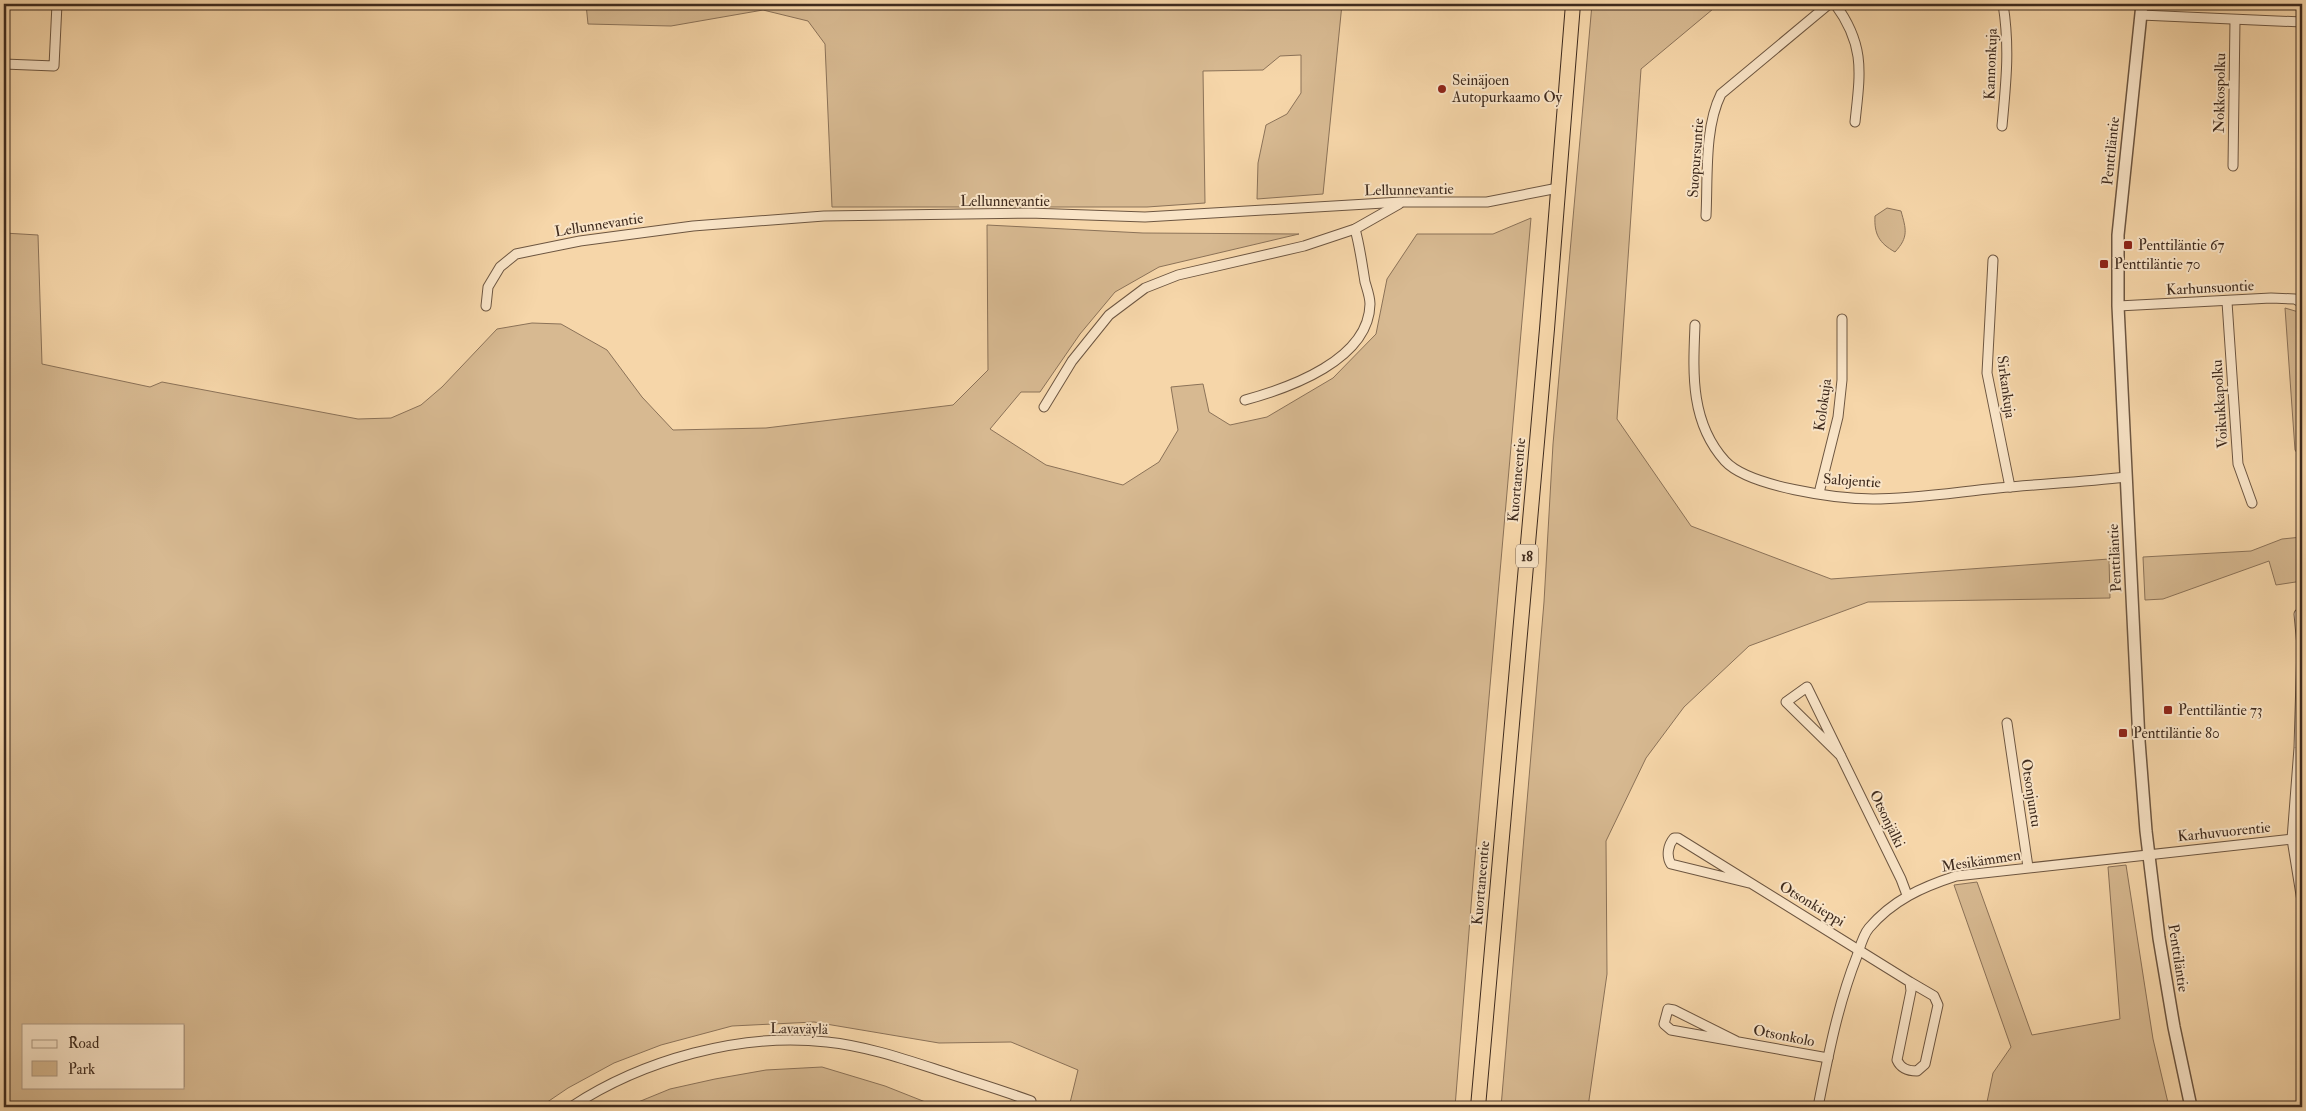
<svg xmlns="http://www.w3.org/2000/svg" width="2306" height="1111" viewBox="0 0 2306 1111" font-family="'IM FELL Double Pica',serif">
<style>
.green{fill:#d7b991;stroke:#8b7258;fill-rule:evenodd}
.lines{fill:none;stroke-linecap:round;stroke-linejoin:round}
.minor-casing{stroke:#6d5641;stroke-width:11}
.tertiary-casing{stroke:#6d5641;stroke-width:14}
.trunk-casing{stroke:#3f2b1e;stroke-width:16}
.minor{stroke:#f9e4c7;stroke-width:9}
.tertiary{stroke:#f9e4c7;stroke-width:11}
.trunk{stroke:#f6d6a9;stroke-width:14}
.poi-dot{fill:#8f2418;stroke:#f9e4c7;stroke-width:2}
.labels{text-anchor:middle;dominant-baseline:central;stroke-width:4;stroke-linejoin:round;paint-order:stroke}
.shield{fill:#f9e4c7;stroke:#776251;stroke-width:1}
.shield-label{font-size:14px;font-weight:bold;fill:#3f2b1e}
.street-label{font-size:15px;fill:#3f2b1e;stroke:#f9e4c7}
.poi-label{font-size:15px;fill:#3f2b1e;stroke:#f9e4c7;text-anchor:start}
</style>
<rect width="100%" height="100%" fill="#f6d6a9"/>
<filter id="stains"><feTurbulence type="fractalNoise" baseFrequency=".004" numOctaves="4"/><feColorMatrix values="0 0 0 0 .2 0 0 0 0 .09 0 0 0 0 .02 0 0 0 .5 -.17"/></filter>
<radialGradient id="worn" r=".72"><stop offset=".6" stop-color="#630" stop-opacity="0"/><stop offset="1" stop-color="#630" stop-opacity=".3"/></radialGradient>
<!-- green -->
<g class="green">
<polygon points="586,4 899,4 1254,10 1300,10 1301,4 1342,4 1323,194 1257,199 1258,163 1266,125 1287,114 1301,93 1301,55 1280,56 1263,70 1203,71 1205,203 1147,207 832,207 825,44 808,21 763,10 671,26 588,24"/>
<polygon points="1592,4 1719,4 1641,69 1617,419 1691,526 1831,579 2109,559 2110,598 1868,602 1749,646 1684,707 1646,758 1606,841 1607,974 1588,1107 1501,1107 1544,602 1553,444"/>
<path d="M1887,208L1901,211C1906,229 1909,237 1895,252C1879,243 1874,234 1875,216Z"/>
<path d="M1531,218L1474,869L1455,1107H1069L1078,1070L1011,1042L939,1043L814,1022L732,1026L661,1045L614,1063L568,1088L540,1107H4V233L38,235L42,364L150,387L162,382L358,419L391,418L421,405L442,387L497,329L532,323L561,324L607,350L642,397L673,430L766,428L953,405L988,370L987,225L1143,233L1299,234L1159,267L1115,292L1080,334L1040,392H1021L990,429L1046,465L1123,485L1159,462L1178,430L1171,387L1203,384L1209,412L1230,425L1267,417L1333,378L1376,334L1387,279L1417,234H1493ZM24,1025H184V1087H24Z"/>
<polygon points="2285,308 2302,313 2302,460 2295,450"/>
<polygon points="2302,537 2302,581 2276,585 2269,561 2163,599 2145,600 2143,557 2251,551 2282,539"/>
<polygon points="2126,865 2153,1039 2169,1107 1986,1107 1993,1073 2011,1047 1954,885 1977,882 2032,1035 2120,1019 2108,867"/>
<polygon points="822,1067 885,1086 938,1107 626,1107 670,1089 715,1079 766,1070"/>
</g>
<g class="lines">
<defs>
<g id="minor">
<path d="M1835,4C1866,46 1860,74 1855,122"/>
<polyline points="2141,15 2302,22"/>
<polyline points="4,64 54,66 57,4"/>
<path d="M2002,126C2006,82 2010,48 2003,4"/>
<polyline points="2233,166 2235,20"/>
<path d="M1706,216C1708,178 1704,128 1721,94L1829,4"/>
<polyline points="1993,260 1987,373 2010,487"/>
<polyline points="2227,302 2238,464 2252,503"/>
<polyline points="486,306 488,287 500,267 516,254 580,241 693,226 824,216 1029,213 1145,217 1401,202 1487,202 1558,188"/>
<polyline points="2118,306 2271,298 2295,299 2302,303"/>
<path d="M1695,325C1693,373 1690,422 1725,461C1749,487 1838,499 1873,499C1914,499 1957,492 1998,488C2040,484 2083,482 2126,477"/>
<path d="M1245,400C1289,388 1369,360 1370,304C1370,297 1367,289 1365,282C1362,264 1360,247 1355,229"/>
<polyline points="1044,407 1072,361 1109,315 1145,288 1178,275 1304,246 1355,229 1399,204"/>
<polyline points="1819,493 1838,417 1842,380 1842,319"/>
<polyline points="2299,614 2302,646 2299,748 2292,839 2302,901"/>
<polyline points="2007,723 2028,867"/>
<polyline points="1841,756 1786,702 1807,687 1901,879 1907,895"/>
<path d="M1749,883L1671,864C1666,856 1668,845 1674,838H1678L1910,982L1911,991L1897,1060C1901,1069 1908,1071 1917,1071L1925,1064L1938,1005L1934,996L1910,982"/>
<polyline points="1736,1041 1674,1010 1668,1009 1664,1024 1671,1030 1828,1058"/>
<path d="M571,1107C642,1060 741,1032 827,1042C866,1046 904,1059 941,1071C971,1081 1001,1090 1031,1101L1029,1107"/>
<path d="M1818,1107C1828,1056 1838,1004 1857,956C1860,947 1863,935 1869,928C1893,900 1922,887 1956,876L2302,838"/>
</g>
<polyline id="tertiary" points="2142,4 2118,235 2118,306 2139,741 2146,831 2159,938 2174,1027 2191,1107"/>
<polyline id="trunk" points="1478,1107 1547,329 1573,4"/>
</defs>
<!-- minor casing -->
<use href="#minor" class="minor-casing"/>
<!-- tertiary casing -->
<use href="#tertiary" class="tertiary-casing"/>
<!-- trunk casing -->
<use href="#trunk" class="trunk-casing"/>
<!-- minor -->
<use href="#minor" class="minor"/>
<!-- tertiary -->
<use href="#tertiary" class="tertiary"/>
<!-- trunk -->
<use href="#trunk" class="trunk"/>
</g>
<!-- markers -->
<g class="poi-dot">
<circle cx="1442" cy="89" r="5"/>
<rect x="2123" y="240" width="10" height="10" rx="2.5"/>
<rect x="2099" y="259" width="10" height="10" rx="2.5"/>
<rect x="2163" y="705" width="10" height="10" rx="2.5"/>
<rect x="2118" y="728" width="10" height="10" rx="2.5"/>
</g>
<g class="labels">
<!-- shield labels -->
<rect class="shield" x="1516" y="544.5" width="22" height="23" rx="4"/>
<g class="shield-label">
<text x="1527" y="556">18</text>
</g>
<!-- street labels -->
<g class="street-label">
<text transform="translate(1991 64) rotate(-88)">Kannonkuja</text>
<text transform="translate(2220 93) rotate(-89)">Nokkospolku</text>
<text transform="translate(2111 151) rotate(-84)">Penttiläntie</text>
<text transform="translate(1696 158) rotate(-86)">Suopursuntie</text>
<text transform="translate(1409 190) rotate(-1)">Lellunnevantie</text>
<text x="1005" y="201">Lellunnevantie</text>
<text transform="translate(599 225) rotate(-9)">Lellunnevantie</text>
<text transform="translate(2210 288) rotate(-3)">Karhunsuontie</text>
<text transform="translate(2006 387) rotate(82)">Sirkankuja</text>
<text transform="translate(2220 404) rotate(-94)">Voikukkapolku</text>
<text transform="translate(1823 405) rotate(-82)">Kolokuja</text>
<text transform="translate(1517 480) rotate(-85)">Kuortaneentie</text>
<text transform="translate(1852 481) rotate(4)">Salojentie</text>
<text transform="translate(2115 558) rotate(-93)">Penttiläntie</text>
<text transform="translate(2031 793) rotate(81)">Otsonjuntu</text>
<text transform="translate(1887 819) rotate(64)">Otsonjälki</text>
<text transform="translate(2224 832) rotate(-6)">Karhuvuorentie</text>
<text transform="translate(1981 861) rotate(-9)">Mesikämmen</text>
<text transform="translate(1481 883) rotate(-85)">Kuortaneentie</text>
<text transform="translate(1812 904) rotate(31)">Otsonkieppi</text>
<text transform="translate(2178 958) rotate(81)">Penttiläntie</text>
<text transform="translate(799 1029) rotate(1)">Lavaväylä</text>
<text transform="translate(1784 1036) rotate(11)">Otsonkolo</text>
</g>
<!-- poi labels -->
<g class="poi-label">
<text x="1452" y="80">Seinäjoen<tspan x="1452" dy="17">Autopurkaamo Oy</tspan></text>
<text x="2138" y="245">Penttiläntie 67</text>
<text x="2114" y="264">Penttiläntie 70</text>
<text x="2178" y="710">Penttiläntie 73</text>
<text x="2133" y="733">Penttiläntie 80</text>
</g>
</g>
<!-- margin -->
<rect width="2306" height="1111" fill="none" stroke="#f6d6a9" stroke-width="20"/>
<rect x="5" y="5" width="2296" height="1101" fill="none" stroke="#3f2b1e" stroke-width="2.5"/>
<rect x="10" y="10" width="2286" height="1091" fill="none" stroke="#3f2b1e"/>
<!-- legend -->
<rect x="22" y="1024" width="162" height="65" fill="#f9e4c7" stroke="#af9a83"/>
<rect x="32" y="1040" width="25" height="8" fill="#f9e4c7" stroke="#af9a83"/>
<text x="68" y="1048" font-size="15" fill="#3f2b1e">Road</text>
<rect x="32" y="1061" width="25" height="15" fill="#d7b991" stroke="#af9a83"/>
<text x="68" y="1074" font-size="15" fill="#3f2b1e">Park</text>
<rect width="100%" height="100%" filter="url(#stains)"/>
<rect width="100%" height="100%" fill="url(#worn)"/>
</svg>
